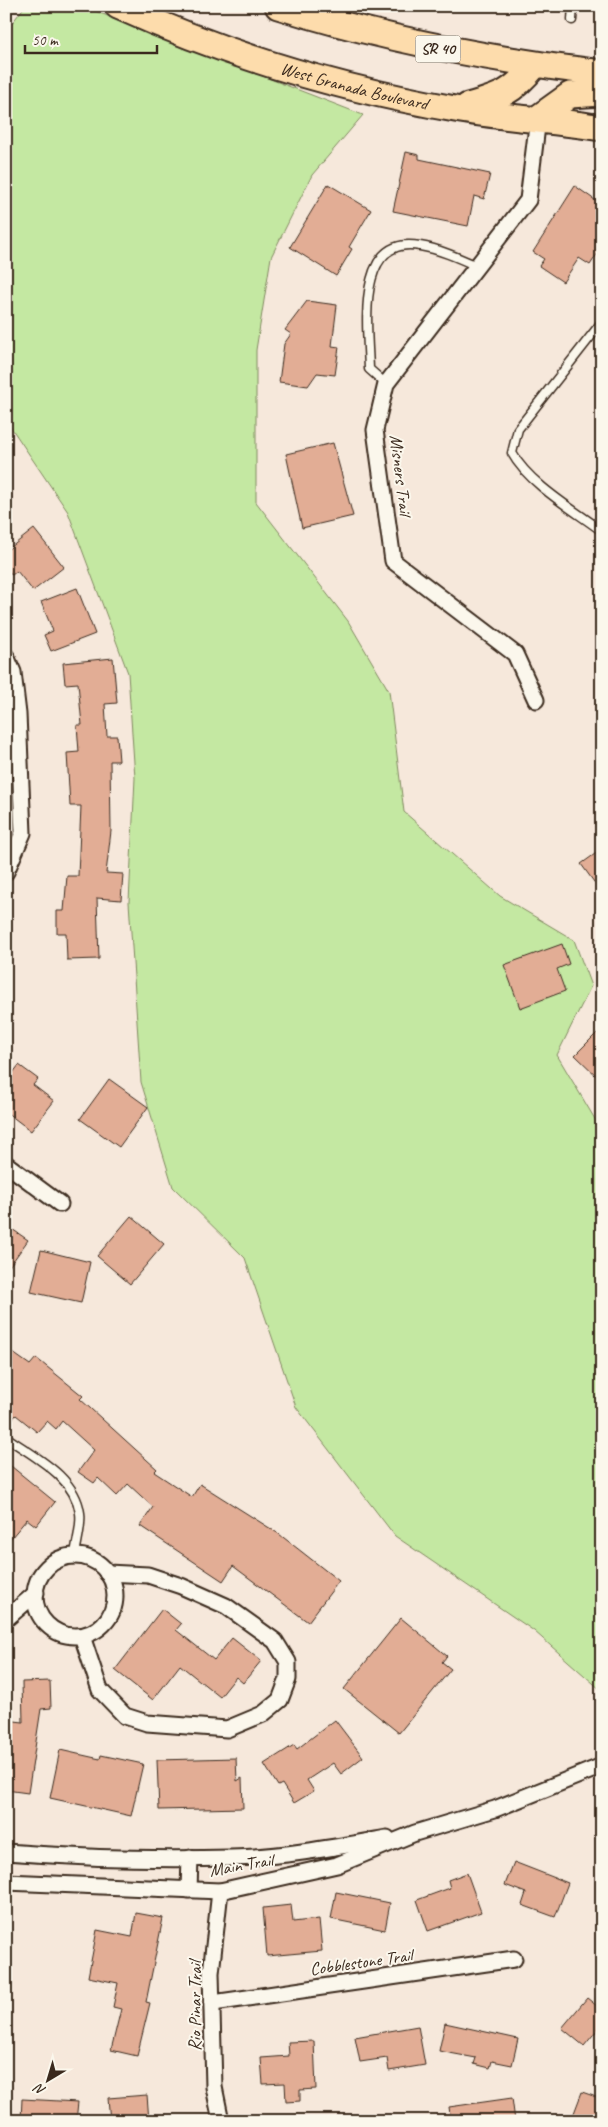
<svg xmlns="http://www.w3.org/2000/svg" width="608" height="2127" viewBox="0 0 608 2127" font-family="Caveat,sans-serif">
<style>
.green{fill:#c4e8a2;stroke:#808960}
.building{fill:#e2ad95;stroke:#3b2a1e}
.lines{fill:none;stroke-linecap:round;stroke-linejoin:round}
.lane-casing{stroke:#3b2a1e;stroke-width:11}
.street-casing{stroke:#3b2a1e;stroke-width:19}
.primary-casing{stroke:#3b2a1e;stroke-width:29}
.lane{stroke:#fbf7ec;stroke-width:8}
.street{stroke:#fbf7ec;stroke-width:15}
.primary{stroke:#fddcac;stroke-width:25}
.labels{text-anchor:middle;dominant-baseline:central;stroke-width:4;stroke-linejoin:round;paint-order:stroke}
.shield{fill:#fbf7ec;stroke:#75685c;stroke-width:1}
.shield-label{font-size:16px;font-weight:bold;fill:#3b2a1e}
.street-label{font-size:18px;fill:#3b2a1e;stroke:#fbf7ec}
</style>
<rect width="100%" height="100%" fill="#f6e8db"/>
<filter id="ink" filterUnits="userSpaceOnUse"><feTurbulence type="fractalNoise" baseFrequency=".02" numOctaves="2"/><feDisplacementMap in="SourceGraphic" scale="10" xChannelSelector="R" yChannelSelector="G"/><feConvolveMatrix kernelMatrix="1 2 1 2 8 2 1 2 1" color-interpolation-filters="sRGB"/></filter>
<g filter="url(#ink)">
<!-- green -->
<polygon class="green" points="25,6 82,6 363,115 312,175 271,257 256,350 256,502 348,621 389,691 404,812 500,896 574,940 591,986 557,1055 602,1131 602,1691 534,1631 395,1536 296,1407 245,1258 173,1187 141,1082 129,902 135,778 128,673 68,512 6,420 6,31"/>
<!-- building -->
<g class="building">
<polygon points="406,152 419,155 419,159 490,174 484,199 474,196 468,226 393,211"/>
<polygon points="328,184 371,210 349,247 352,249 336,276 290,247"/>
<polygon points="575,186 602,205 602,247 590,265 579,258 563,282 539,266 544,259 533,252"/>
<polygon points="307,301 337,305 332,346 339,347 335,375 317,373 308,386 279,382 284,344 291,334 285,330"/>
<polygon points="333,443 353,516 302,528 286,454"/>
<polygon points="34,529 64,567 33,591 17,571 12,575 6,567 6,551"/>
<polygon points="77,588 95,634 51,651 44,635 53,631 41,602"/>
<polygon points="113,658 117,703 105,704 107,736 117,736 119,761 110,761 111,831 106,873 123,874 121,900 97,898 99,959 67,960 66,933 57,933 57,911 64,911 67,876 78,876 81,806 70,806 67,753 79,752 77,725 82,725 78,683 65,684 63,663"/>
<polygon points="602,849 602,893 581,864"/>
<polygon points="562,944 569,964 557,969 565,991 520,1008 504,965"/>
<polygon points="602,1028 602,1081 575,1055"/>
<polygon points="19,1065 38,1079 33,1085 54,1101 31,1131 6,1112 6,1082"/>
<polygon points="109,1079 148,1107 119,1147 80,1119"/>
<polygon points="131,1216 164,1244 130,1284 97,1256"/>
<polygon points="6,1225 28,1240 6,1271"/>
<polygon points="41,1250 90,1262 81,1303 31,1292"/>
<polygon points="6,1348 30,1365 36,1358 83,1396 80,1399 157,1469 154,1472 192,1497 200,1484 279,1534 339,1581 308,1622 233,1566 223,1581 140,1526 153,1507 128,1484 117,1496 98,1478 94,1483 78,1472 94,1450 62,1421 56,1429 47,1421 37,1432 16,1415 6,1426"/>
<polygon points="6,1462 55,1502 36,1526 27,1519 6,1544"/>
<polygon points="162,1609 181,1624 176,1630 214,1660 232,1638 261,1661 243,1683 236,1677 220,1697 180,1665 153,1700 115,1670"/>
<polygon points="401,1618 447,1656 442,1662 451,1669 399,1733 344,1689"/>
<polygon points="50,1681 51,1708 41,1709 28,1793 6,1790 6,1720 23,1722 22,1682"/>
<polygon points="335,1720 363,1757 341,1774 333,1763 307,1780 314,1791 294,1803 282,1784 278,1786 264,1764 294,1745 297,1749"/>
<polygon points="60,1750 100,1759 101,1755 143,1764 131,1816 50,1798"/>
<polygon points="236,1758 237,1781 242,1778 243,1808 159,1810 157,1760"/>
<polygon points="514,1862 568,1883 555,1917 522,1905 526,1893 505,1885"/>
<polygon points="467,1873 481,1912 428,1931 417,1900 450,1888 448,1880"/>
<polygon points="336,1892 390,1903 385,1930 331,1919"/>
<polygon points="291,1905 293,1922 319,1919 322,1951 267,1956 263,1908"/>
<polygon points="136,1913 163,1918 146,2002 150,2003 137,2056 111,2050 121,2009 113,2007 118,1983 88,1977 97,1930 132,1937"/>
<polygon points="587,1998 602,2010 602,2024 584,2046 562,2028"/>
<polygon points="445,2023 518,2039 512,2065 492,2061 490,2068 474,2064 476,2058 439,2051"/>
<polygon points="418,2026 425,2065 389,2071 387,2058 360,2062 355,2037"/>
<polygon points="314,2041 316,2089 300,2090 300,2101 286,2102 285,2083 263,2084 261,2058 289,2056 288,2042"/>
<polygon points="582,2092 602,2099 602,2121 571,2121"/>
<polygon points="147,2095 149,2121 110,2121 108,2098"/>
<polygon points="512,2098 515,2121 451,2121 449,2107"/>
<polygon points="22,2099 78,2102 76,2121 21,2121"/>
</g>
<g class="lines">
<defs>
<g id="lane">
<polyline points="572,20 573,6"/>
<path d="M602,322L518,429L512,453C528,483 574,510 602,531"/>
<path d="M386,384L369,369C368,331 354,234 420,246C439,249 459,258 477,266"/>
<path d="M6,1437C34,1457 75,1476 80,1513C82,1526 76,1543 75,1556"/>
</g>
<g id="street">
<polyline points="6,656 13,672 18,714 23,833 6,872"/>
<polyline points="536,700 515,654 393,561 375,430 386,384 528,200 538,118"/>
<polyline points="6,1164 60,1204"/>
<circle cx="75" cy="1596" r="40"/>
<polyline points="6,1619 36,1593"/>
<polyline points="82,1636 100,1690 125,1716 147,1723 227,1729 263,1714 280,1700 288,1679 288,1662 275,1641 226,1606 181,1586 148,1575 107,1573"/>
<path d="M6,1852C81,1858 157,1860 231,1858C283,1857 336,1847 387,1838"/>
<polyline points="6,1882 220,1891 337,1865 415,1833 495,1809 602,1766"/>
<polyline points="189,1890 190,1858"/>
<polyline points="220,1891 211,1973 214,2087 221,2121"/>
<polyline points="213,2003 514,1959"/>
</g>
<g id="primary">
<path id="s1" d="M118,6C224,54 340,89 455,109C503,118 553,120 602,128"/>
<path d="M278,6C384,39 491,60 602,73"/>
<path d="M468,106C502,96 512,93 535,65"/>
<polyline points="538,118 570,95 602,93"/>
</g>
</defs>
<!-- lane casing -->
<use href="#lane" class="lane-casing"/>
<!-- street casing -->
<use href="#street" class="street-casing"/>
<!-- primary casing -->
<use href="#primary" class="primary-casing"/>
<!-- lane -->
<use href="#lane" class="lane"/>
<!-- street -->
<use href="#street" class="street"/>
<!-- primary -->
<use href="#primary" class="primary"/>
</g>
</g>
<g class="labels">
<!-- shield labels -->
<rect class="shield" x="415.5" y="35.5" width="45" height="27" rx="4"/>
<g class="shield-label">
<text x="438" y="49">SR 40</text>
</g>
<!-- street labels -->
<g class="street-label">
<text stroke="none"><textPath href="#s1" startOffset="250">West Granada Boulevard</textPath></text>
<text transform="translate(401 475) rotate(83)">Misners Trail</text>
<text transform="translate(241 1865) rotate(-10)">Main Trail</text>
<text transform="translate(361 1962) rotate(-8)">Cobblestone Trail</text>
<text transform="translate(195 2006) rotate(-90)">Rio Pinar Trail</text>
</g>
</g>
<!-- margin -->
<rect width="608" height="2127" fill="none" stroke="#fbf7ec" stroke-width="25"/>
<rect x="12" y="12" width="583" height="2102" fill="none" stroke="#3b2a1e" stroke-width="2" filter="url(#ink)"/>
<!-- north arrow -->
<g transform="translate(48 2080) rotate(218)" stroke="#fbf7ec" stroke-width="4" paint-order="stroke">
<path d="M0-4L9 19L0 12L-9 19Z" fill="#3b2a1e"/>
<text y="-8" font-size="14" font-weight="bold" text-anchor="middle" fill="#3b2a1e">N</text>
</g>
<!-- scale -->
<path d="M25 45v8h132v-8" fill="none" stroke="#3b2a1e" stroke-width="2.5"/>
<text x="32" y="45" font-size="15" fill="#3b2a1e" stroke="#fbf7ec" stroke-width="4" paint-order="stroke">50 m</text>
</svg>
